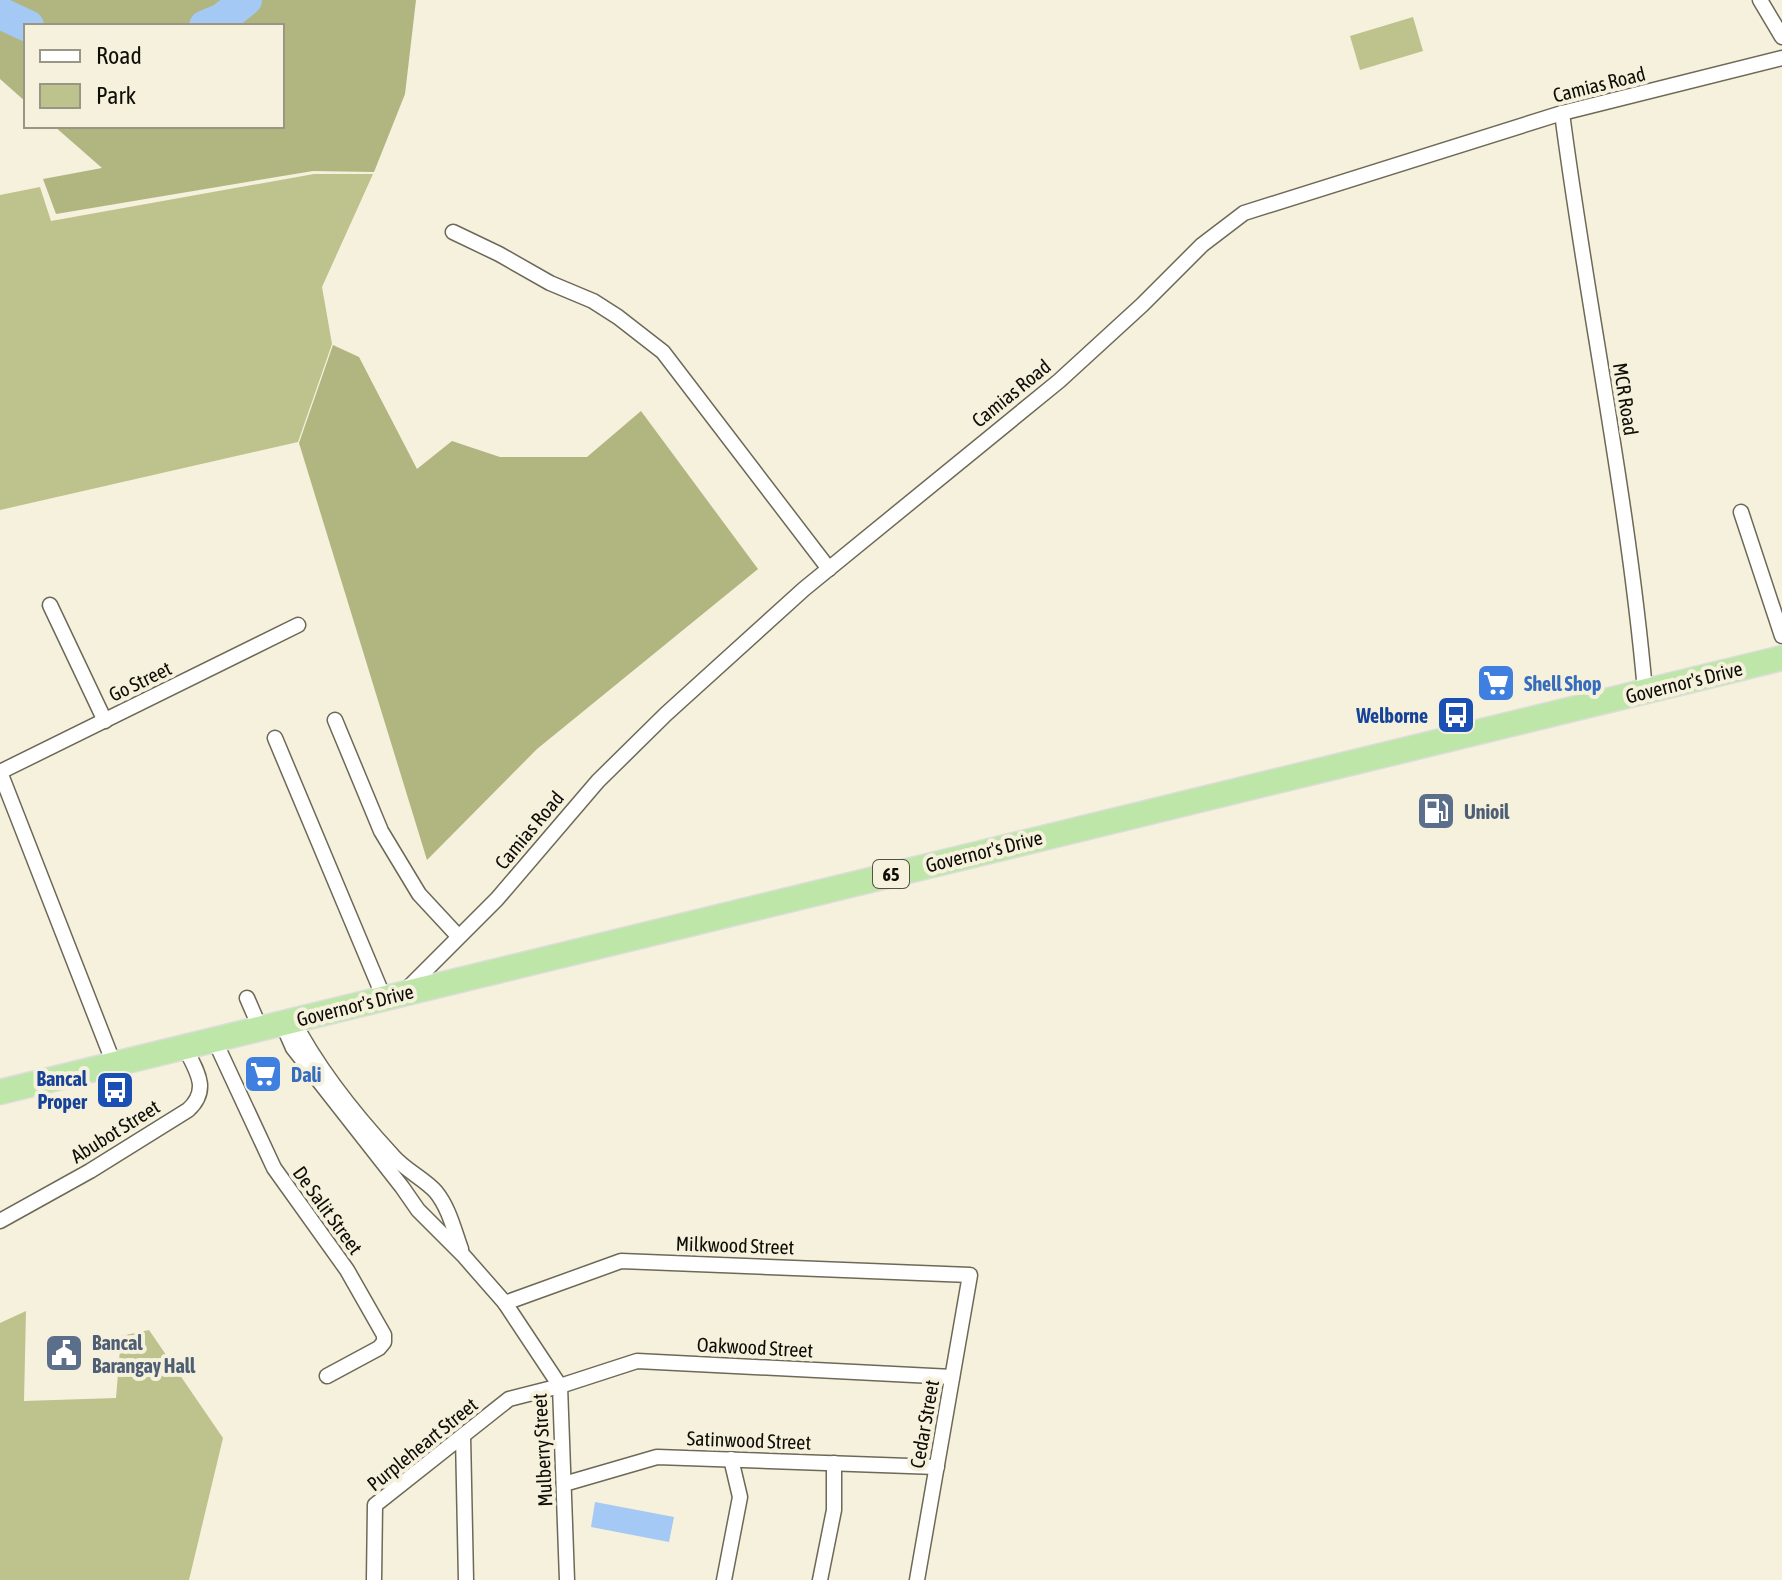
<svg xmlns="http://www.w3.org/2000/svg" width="1782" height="1580" viewBox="0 0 1782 1580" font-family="'Asap Condensed',sans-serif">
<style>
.green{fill:#bec28d}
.forest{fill:#b1b580}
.water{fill:#a4c9f4}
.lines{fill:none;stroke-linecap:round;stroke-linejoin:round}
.river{stroke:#a4c9f4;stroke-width:32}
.minor-casing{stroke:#6d6957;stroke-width:17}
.trunk-casing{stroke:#dddddc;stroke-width:27}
.minor{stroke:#fff;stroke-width:14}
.trunk{stroke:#bee6a8;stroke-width:24}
.labels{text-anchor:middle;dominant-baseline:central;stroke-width:8;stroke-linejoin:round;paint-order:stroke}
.shield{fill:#f5f1dc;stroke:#535146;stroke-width:2}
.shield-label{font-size:18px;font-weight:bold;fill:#0e0d06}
.street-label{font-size:20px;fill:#0e0d06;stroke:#f5f1dc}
.shop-label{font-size:20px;font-weight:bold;fill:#366cbe;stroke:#f5f1dc;text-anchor:start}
.transit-label{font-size:20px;font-weight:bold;fill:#164399;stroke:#f5f1dc;text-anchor:end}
.service-label{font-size:20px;font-weight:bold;fill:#4e5e75;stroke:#f5f1dc;text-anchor:start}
</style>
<rect width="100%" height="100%" fill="#f5f1dc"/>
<!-- green -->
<g class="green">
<polygon points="1413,17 1423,51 1360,70 1350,36"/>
<polygon points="314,174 373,174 322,287 332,344 298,442 0,510 0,195 40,187 51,221"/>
<polygon points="26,1311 24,1401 116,1398 121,1336 149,1330 223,1438 189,1580 0,1580 0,1323"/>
</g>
<!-- forest -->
<g class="forest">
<polygon points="0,0 416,0 405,94 374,172 313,171 56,214 43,179 102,168 54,126 282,126 282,26 26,26 26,102 0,79"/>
<polygon points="333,345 359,357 417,469 452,441 500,457 587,457 641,411 758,569 537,749 427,860 299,443"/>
</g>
<!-- water -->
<polygon class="water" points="595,1502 674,1517 669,1542 591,1527"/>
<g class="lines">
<!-- river -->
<g class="river">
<polyline points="0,13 28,26"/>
<polyline points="205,26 222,19 246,0"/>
</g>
<defs>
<g id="minor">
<polyline points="1760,0 1782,37"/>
<path d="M1562,113C1587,306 1628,497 1645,691"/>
<polyline points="453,232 499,254 550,283 593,301 618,317 663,352 829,569"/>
<polyline points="1741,512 1782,636"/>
<polyline points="50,605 105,721"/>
<polyline points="335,720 381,831 419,894 458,936"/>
<polyline points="275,738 384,998"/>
<polyline points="0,772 298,625"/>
<polyline points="0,772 114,1064"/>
<polyline points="405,991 497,899 598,781 666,714 804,589 1059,381 1142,305 1202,245 1244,213 1562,113 1782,58"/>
<polyline points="247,998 260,1028"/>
<path d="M293,1020C317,1067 357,1117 393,1156C405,1170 426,1180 436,1192C449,1208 454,1230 461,1249"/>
<polyline points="282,1023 293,1048 402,1187 418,1210 463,1255 505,1303 560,1386 567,1580"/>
<polyline points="214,1039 274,1168 347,1270 384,1335 384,1342 379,1348 327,1376"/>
<path d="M0,1221L90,1171L188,1110C211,1089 196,1070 184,1046"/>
<polyline points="505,1303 621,1261 970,1275 917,1580"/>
<polyline points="463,1436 466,1580"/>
<polyline points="564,1484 657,1457 937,1467"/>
<polyline points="374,1580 375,1505 509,1399 560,1386 637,1361 952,1377"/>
<polyline points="724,1580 740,1497 731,1459"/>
<polyline points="820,1580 834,1510 834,1463"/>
</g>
<polyline id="trunk" points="0,1092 1782,658"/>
</defs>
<!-- minor casing -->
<use href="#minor" class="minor-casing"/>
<!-- trunk casing -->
<use href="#trunk" class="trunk-casing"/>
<!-- minor -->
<use href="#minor" class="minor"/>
<!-- trunk -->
<use href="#trunk" class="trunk"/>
</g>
<!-- icons -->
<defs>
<symbol id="supermarket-square" viewBox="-11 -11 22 22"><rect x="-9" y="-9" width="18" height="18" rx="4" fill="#3f7fe0" stroke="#f5f1dc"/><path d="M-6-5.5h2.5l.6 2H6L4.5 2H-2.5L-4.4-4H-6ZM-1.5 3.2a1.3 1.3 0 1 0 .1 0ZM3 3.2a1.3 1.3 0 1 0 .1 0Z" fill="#fff"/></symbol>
<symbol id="bus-square" viewBox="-11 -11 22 22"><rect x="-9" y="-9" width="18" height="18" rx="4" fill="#1a4fb4" stroke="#f5f1dc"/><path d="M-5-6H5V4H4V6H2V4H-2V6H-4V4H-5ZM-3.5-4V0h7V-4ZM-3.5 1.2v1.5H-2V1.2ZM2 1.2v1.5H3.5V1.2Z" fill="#fff"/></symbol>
<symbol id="fuel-square" viewBox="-11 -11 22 22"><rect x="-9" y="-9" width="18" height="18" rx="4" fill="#5c6f8a" stroke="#f5f1dc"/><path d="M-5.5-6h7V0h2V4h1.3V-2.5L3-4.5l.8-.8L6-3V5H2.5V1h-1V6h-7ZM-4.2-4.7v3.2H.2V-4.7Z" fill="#fff"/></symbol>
<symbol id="civic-square" viewBox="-11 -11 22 22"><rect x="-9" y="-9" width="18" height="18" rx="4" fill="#5c6f8a" stroke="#f5f1dc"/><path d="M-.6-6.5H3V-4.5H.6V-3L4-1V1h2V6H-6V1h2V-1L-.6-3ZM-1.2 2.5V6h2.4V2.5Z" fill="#fff"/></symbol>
</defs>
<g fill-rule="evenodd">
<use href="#supermarket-square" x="1474" y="661" width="44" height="44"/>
<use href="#bus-square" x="1434" y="693" width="44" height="44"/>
<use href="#fuel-square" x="1414" y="789" width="44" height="44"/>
<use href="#supermarket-square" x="241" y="1052" width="44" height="44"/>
<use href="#bus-square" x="93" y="1068" width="44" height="44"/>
<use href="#civic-square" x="42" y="1331" width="44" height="44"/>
</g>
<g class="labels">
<!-- shield labels -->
<rect class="shield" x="873" y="860" width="36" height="28" rx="6"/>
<g class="shield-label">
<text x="891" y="874">65</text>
</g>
<!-- street labels -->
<g class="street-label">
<text transform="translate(1599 84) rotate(-14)">Camias Road</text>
<text transform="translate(1011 393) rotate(-39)">Camias Road</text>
<text transform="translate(1626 399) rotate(81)">MCR Road</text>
<text transform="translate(140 681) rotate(-26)">Go Street</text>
<text transform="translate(1684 682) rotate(-14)">Governor's Drive</text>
<text transform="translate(529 830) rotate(-50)">Camias Road</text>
<text transform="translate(984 851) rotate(-14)">Governor's Drive</text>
<text transform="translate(355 1005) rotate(-14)">Governor's Drive</text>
<text transform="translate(115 1131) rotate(-32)">Abubot Street</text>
<text transform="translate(328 1210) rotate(54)">De Salit Street</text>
<text transform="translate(735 1245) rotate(2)">Milkwood Street</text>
<text transform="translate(755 1347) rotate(3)">Oakwood Street</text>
<text transform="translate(924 1424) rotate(-80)">Cedar Street</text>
<text transform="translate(749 1440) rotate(2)">Satinwood Street</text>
<text transform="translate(422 1444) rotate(-39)">Purpleheart Street</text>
<text transform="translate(542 1450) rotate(-93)">Mulberry Street</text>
</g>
<!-- shop labels -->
<g class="shop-label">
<text x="1524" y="683">Shell Shop</text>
<text x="291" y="1074">Dali</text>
</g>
<!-- transit labels -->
<g class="transit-label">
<text x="1428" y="715">Welborne</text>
<text x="87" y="1078">Bancal<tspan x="87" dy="23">Proper</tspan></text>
</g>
<!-- service labels -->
<g class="service-label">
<text x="1464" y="811">Unioil</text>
<text x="92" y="1342">Bancal<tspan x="92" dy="23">Barangay Hall</tspan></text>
</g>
</g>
<!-- legend -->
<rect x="24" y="24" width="260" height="104" fill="#f5f1dc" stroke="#999686" stroke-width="2"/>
<rect x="40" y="50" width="40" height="12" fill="#ffffff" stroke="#999686" stroke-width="2"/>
<text x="96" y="64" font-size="24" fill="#0e0d06">Road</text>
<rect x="40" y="84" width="40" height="24" fill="#bec28d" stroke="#999686" stroke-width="2"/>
<text x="96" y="104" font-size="24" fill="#0e0d06">Park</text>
</svg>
